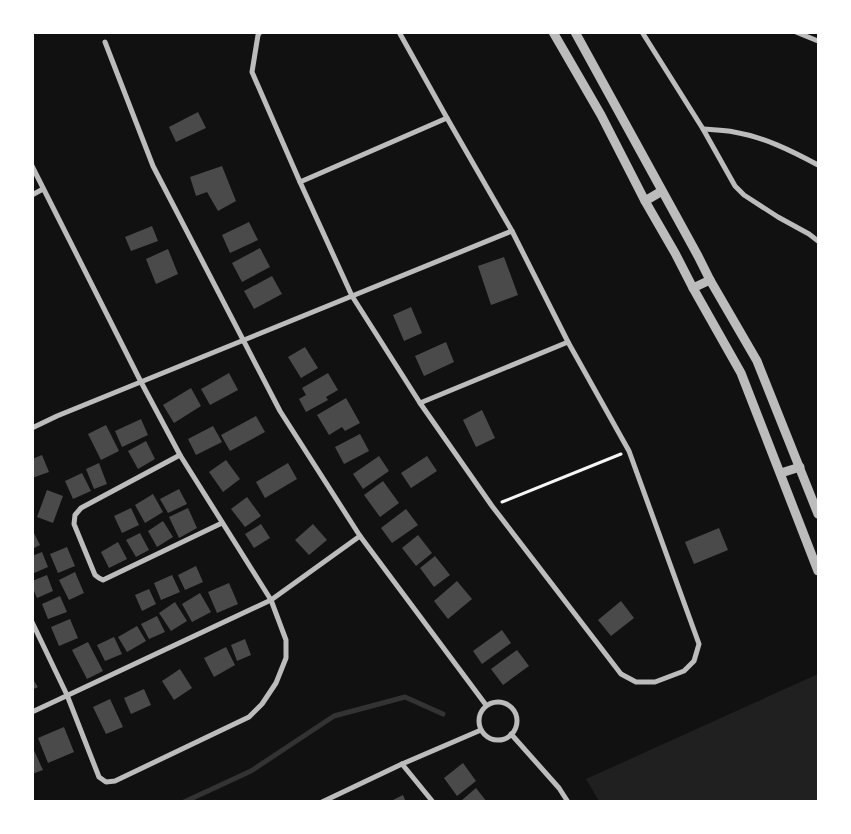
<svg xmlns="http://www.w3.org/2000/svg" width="851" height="834" viewBox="0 0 851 834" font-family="'Open Sans',sans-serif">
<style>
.green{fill:#202020}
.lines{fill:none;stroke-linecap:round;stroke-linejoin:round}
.stream{stroke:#333;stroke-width:5}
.building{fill:#4a4a4a}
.path{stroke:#f5f5f5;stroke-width:3}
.minor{stroke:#bcbcbc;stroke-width:5}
.tertiary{stroke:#bcbcbc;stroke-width:9}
</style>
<rect width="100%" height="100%" fill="#111"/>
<!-- green -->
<polygon class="green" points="818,674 818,801 599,801 586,779"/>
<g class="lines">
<!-- stream -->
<polyline class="stream" points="184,802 251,771 334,716 405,697 443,714"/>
</g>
<!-- building -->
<g class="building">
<polygon points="198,112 206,128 176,142 169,127"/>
<polygon points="222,166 236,201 218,211 207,192 196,196 190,177"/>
<polygon points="249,222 258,240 230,253 222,235"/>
<polygon points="152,226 158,241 131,251 125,237"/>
<polygon points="260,248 270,267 242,282 232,263"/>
<polygon points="168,249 178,274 156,284 146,259"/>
<polygon points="504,257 518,295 491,305 478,266"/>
<polygon points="272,276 282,294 254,309 244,291"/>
<polygon points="411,307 422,333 404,341 393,315"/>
<polygon points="446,342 454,362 424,376 415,356"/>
<polygon points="305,347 318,368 301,378 288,357"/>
<polygon points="229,373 238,390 210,405 201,389"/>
<polygon points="328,373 338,390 326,397 328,400 306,412 299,399 306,395 302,388"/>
<polygon points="191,388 201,406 174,423 163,405"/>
<polygon points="346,398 360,423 345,431 342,427 329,435 317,415"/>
<polygon points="482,410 495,438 476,447 463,420"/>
<polygon points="256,416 265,432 230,451 221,435"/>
<polygon points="141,419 148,435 122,447 115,431"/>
<polygon points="106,425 119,451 101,460 88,434"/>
<polygon points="213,426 222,442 196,455 188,439"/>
<polygon points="360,434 369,451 344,464 335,447"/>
<polygon points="146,441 155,459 138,469 128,451"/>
<polygon points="42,455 49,472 32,478 32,459"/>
<polygon points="379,456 389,471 363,489 353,474"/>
<polygon points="427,456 437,471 411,488 401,473"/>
<polygon points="226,460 240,479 223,492 209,472"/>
<polygon points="99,463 107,484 94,489 86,469"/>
<polygon points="288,463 297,479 265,498 256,482"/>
<polygon points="82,473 91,491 73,499 65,481"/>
<polygon points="383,481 399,503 380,517 364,495"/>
<polygon points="179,489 187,504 168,513 160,499"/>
<polygon points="47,490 63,496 53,523 37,517"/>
<polygon points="153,494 163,512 145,523 135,505"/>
<polygon points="247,497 261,516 245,527 231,509"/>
<polygon points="131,508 139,525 122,533 114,516"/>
<polygon points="188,508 197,528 179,538 169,517"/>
<polygon points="406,509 418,525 392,543 381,528"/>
<polygon points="163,521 173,537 157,547 148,531"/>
<polygon points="261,524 270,538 254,548 245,534"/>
<polygon points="313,524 327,540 309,555 295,540"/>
<polygon points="719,528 728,550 694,564 685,542"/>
<polygon points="32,529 40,545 32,549"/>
<polygon points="140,533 149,550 136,557 126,540"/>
<polygon points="418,535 432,553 416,566 402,548"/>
<polygon points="118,542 127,559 109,568 101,552"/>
<polygon points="67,547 75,566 58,573 50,554"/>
<polygon points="42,552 48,567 32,574 32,556"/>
<polygon points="435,556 450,575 434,587 420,568"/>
<polygon points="196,566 203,582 185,590 178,575"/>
<polygon points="75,572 84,593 69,600 59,580"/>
<polygon points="47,575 53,591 37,598 32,586 32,581"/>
<polygon points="172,575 180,592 161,600 154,583"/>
<polygon points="457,581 472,599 448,619 434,601"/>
<polygon points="229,583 238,604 217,613 208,592"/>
<polygon points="149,589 156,604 142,611 135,595"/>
<polygon points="200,593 211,612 192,622 182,604"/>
<polygon points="60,596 67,612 48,619 42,604"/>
<polygon points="621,601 634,618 611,636 598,620"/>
<polygon points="175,602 187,621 171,631 159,613"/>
<polygon points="157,616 165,632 149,639 141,624"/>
<polygon points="70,619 78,638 59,646 51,627"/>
<polygon points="137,626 146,641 127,652 118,637"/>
<polygon points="502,630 511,643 482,664 473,651"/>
<polygon points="114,637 122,654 105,661 97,645"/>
<polygon points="245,639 251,655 237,661 231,645"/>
<polygon points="88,642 103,671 87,679 72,650"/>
<polygon points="226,647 235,665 214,677 204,658"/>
<polygon points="517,650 529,666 503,685 491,669"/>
<polygon points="180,669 192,688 174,700 162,681"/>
<polygon points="32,678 38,687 32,690"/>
<polygon points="144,689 151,705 131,714 124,698"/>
<polygon points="110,699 123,727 106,734 93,707"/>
<polygon points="64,727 74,752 48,763 38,738"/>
<polygon points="32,746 43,770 32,774"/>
<polygon points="463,763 476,781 457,796 444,778"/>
<polygon points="476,788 487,802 463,802 462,800"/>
<polygon points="403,795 406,802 389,802"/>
</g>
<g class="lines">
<!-- path -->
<polyline class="path" points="502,502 621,454"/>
<!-- minor -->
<g class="minor">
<polyline points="260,32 258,35 252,72 300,182 352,296 420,403 492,506 621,674 636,682 655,682 684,671 694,661 699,644 629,451 568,342 512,231 447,118 399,32"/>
<polyline points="642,32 703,129 735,186 744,195 778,217 809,234 818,241"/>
<polyline points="796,32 818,41"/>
<polyline points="105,42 153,166 280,411 360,536 486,705"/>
<path d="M703,129C713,130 724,130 734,132C764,137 792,151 818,165"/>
<polyline points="32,166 141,382 180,455 271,600 286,640 286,658 276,683 262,704 249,717 115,781 106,782 99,777 67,695 32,622"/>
<polyline points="300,182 447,118"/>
<polyline points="32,195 43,189"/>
<polyline points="420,403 568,342"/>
<polyline points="32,428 57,416 512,231"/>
<polyline points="180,455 81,508 75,515 74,524 95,575 99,578 103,580 222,523"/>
<circle cx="498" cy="721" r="19"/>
<polyline points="32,712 271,600 360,536"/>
<polyline points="511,734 559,788 568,802"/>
<polyline points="402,764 433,802"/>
<polyline points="322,802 402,764 481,730"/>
</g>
<!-- tertiary -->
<g class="tertiary">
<polyline points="553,32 601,115 645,201 675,253 693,288 741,373 818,571"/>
<polyline points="575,32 698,256 710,280 757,361 818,514"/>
<polyline points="645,201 662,191"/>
<polyline points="693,288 710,280"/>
<polyline points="781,473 800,467"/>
</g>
</g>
<!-- border -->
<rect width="851" height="834" fill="none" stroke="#ffffff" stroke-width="68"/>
</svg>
